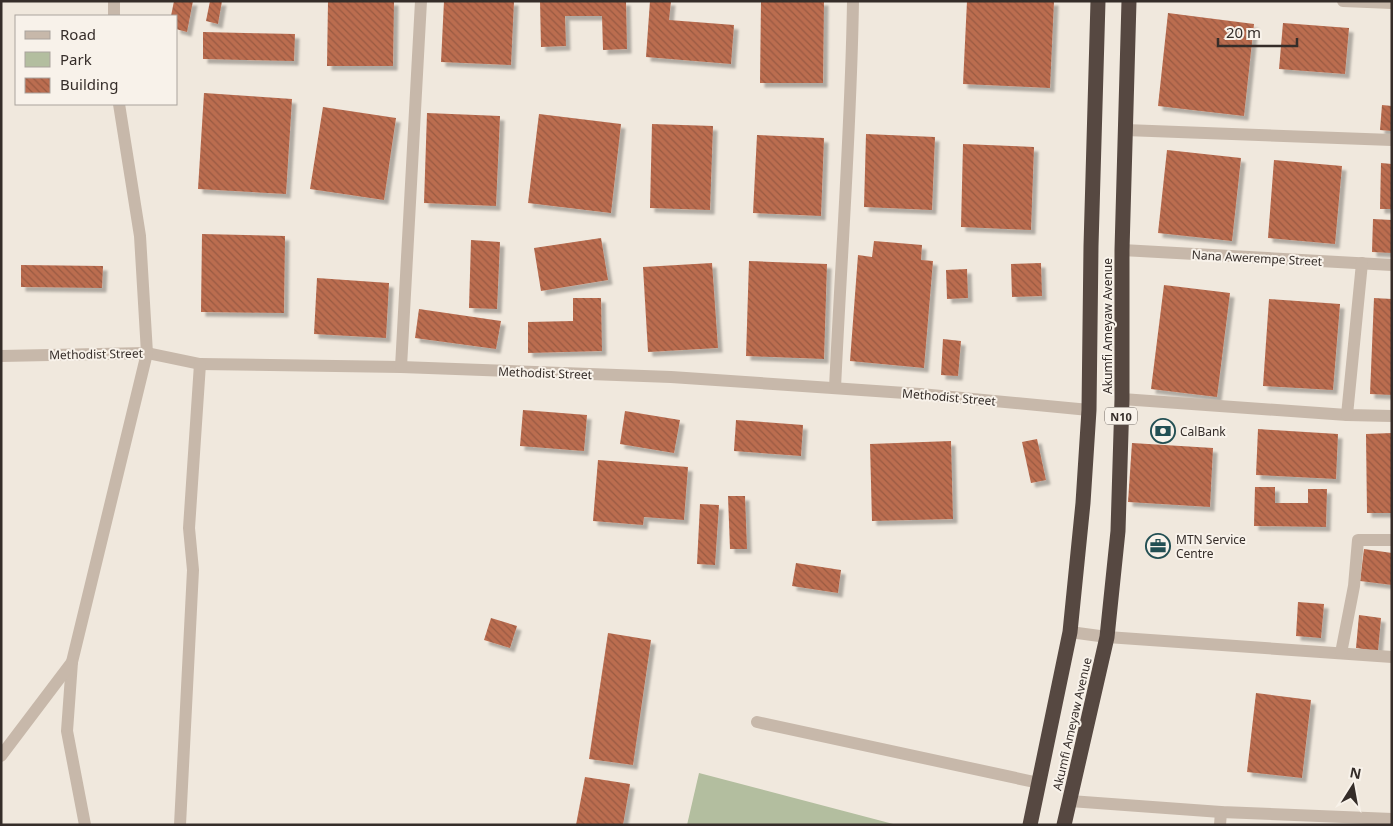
<svg xmlns="http://www.w3.org/2000/svg" width="1393" height="826" viewBox="0 0 1393 826" font-family="'Noto Sans',sans-serif">
<style>
.green{fill:#b3be9f}
.building{fill:url(#building-back-hatch);filter:url(#shadow)}
.lines{fill:none;stroke-linecap:round;stroke-linejoin:round}
.minor{stroke:#c7b8aa;stroke-width:12}
.highway{stroke:#564841;stroke-width:15}
.labels{text-anchor:middle;dominant-baseline:central;stroke-width:4;stroke-linejoin:round;paint-order:stroke}
.shield{fill:#f8f2ea;stroke:#706863;stroke-width:1}
.shield-label{font-size:11px;font-weight:bold;fill:#352d29}
.street-label{font-size:12px;fill:#352d29;stroke:#f8f2ea}
.poi-label{font-size:12px;fill:#352d29;stroke:#f8f2ea;text-anchor:start}
</style>
<defs>
<pattern id="building-back-hatch" width="6" height="6" patternUnits="userSpaceOnUse" patternTransform="scale(1.25)"><rect width="6" height="6" fill="#bb6d50"/><path d="M-1 5l2 2M0 0l6 6M5-1l2 2" fill="none" stroke="#995a42"/></pattern>
<filter id="shadow"><feDropShadow dx="4.5" dy="4.5" stdDeviation="1" flood-color="#0004"/></filter>
</defs>
<rect width="100%" height="100%" fill="#f0e8dd"/>
<!-- green -->
<polygon class="green" points="699,773 897,825 687,825"/>
<!-- building -->
<g class="building">
<polygon points="174,1 193,1 187,32 176,29 176,16 171,16"/>
<polygon points="210,1 222,1 218,24 206,21"/>
<polygon points="328,1 394,1 393,66 327,66"/>
<polygon points="444,1 514,1 511,65 441,62"/>
<polygon points="540,1 626,1 627,49 603,50 602,16 565,16 566,46 541,47"/>
<polygon points="650,1 671,1 669,20 734,25 731,64 646,57"/>
<polygon points="761,1 824,1 823,83 760,83"/>
<polygon points="967,1 1054,1 1050,88 963,84"/>
<polygon points="1168,13 1254,24 1244,116 1158,106"/>
<polygon points="1283,23 1349,28 1345,74 1279,69"/>
<polygon points="203,32 295,34 294,61 203,59"/>
<polygon points="204,93 292,99 286,194 198,189"/>
<polygon points="1382,105 1392,106 1392,131 1380,130"/>
<polygon points="323,107 396,118 384,200 310,189"/>
<polygon points="427,113 500,116 496,206 424,203"/>
<polygon points="539,114 621,124 611,213 528,203"/>
<polygon points="652,124 713,126 710,210 650,208"/>
<polygon points="866,134 935,137 932,210 864,207"/>
<polygon points="757,135 824,138 821,216 753,213"/>
<polygon points="963,144 1034,147 1031,230 961,227"/>
<polygon points="1167,150 1241,158 1232,241 1158,233"/>
<polygon points="1274,160 1342,166 1335,244 1268,238"/>
<polygon points="1381,163 1392,164 1392,209 1380,209"/>
<polygon points="1373,219 1392,220 1392,253 1372,252"/>
<polygon points="202,234 285,236 284,313 201,312"/>
<polygon points="601,238 608,280 541,291 534,248"/>
<polygon points="471,240 500,242 497,309 469,308"/>
<polygon points="874,241 922,245 921,260 933,261 924,368 850,361 858,255 872,257"/>
<polygon points="749,261 827,264 824,359 746,356"/>
<polygon points="712,263 718,348 648,352 643,267"/>
<polygon points="1041,263 1042,296 1012,297 1011,264"/>
<polygon points="21,265 103,266 102,288 21,287"/>
<polygon points="967,269 968,298 947,299 946,270"/>
<polygon points="317,278 389,283 386,338 314,334"/>
<polygon points="1164,285 1230,293 1217,397 1151,389"/>
<polygon points="573,298 601,298 602,351 528,353 528,322 573,321"/>
<polygon points="1374,298 1392,299 1392,395 1370,394"/>
<polygon points="1269,299 1340,304 1333,390 1263,386"/>
<polygon points="419,309 501,321 496,349 415,338"/>
<polygon points="943,339 961,341 958,376 941,375"/>
<polygon points="523,410 587,415 584,451 520,446"/>
<polygon points="625,411 680,420 674,453 620,444"/>
<polygon points="736,420 803,425 801,456 734,451"/>
<polygon points="1258,429 1338,434 1336,479 1256,475"/>
<polygon points="1392,433 1392,513 1367,513 1366,434"/>
<polygon points="1037,439 1046,480 1031,483 1022,442"/>
<polygon points="951,441 953,519 872,521 870,444"/>
<polygon points="1132,443 1213,448 1210,507 1128,502"/>
<polygon points="598,460 688,467 684,520 644,517 643,525 593,521"/>
<polygon points="1255,487 1275,487 1275,503 1308,503 1308,489 1327,489 1326,527 1254,526"/>
<polygon points="728,496 745,496 747,549 730,549"/>
<polygon points="700,504 719,505 715,565 697,564"/>
<polygon points="1364,549 1392,553 1392,585 1360,581"/>
<polygon points="796,563 841,570 838,593 792,586"/>
<polygon points="1298,602 1324,604 1321,638 1296,636"/>
<polygon points="1359,615 1381,618 1378,651 1356,648"/>
<polygon points="491,618 517,626 510,648 484,640"/>
<polygon points="608,633 651,640 633,765 589,759"/>
<polygon points="1256,693 1311,700 1302,778 1247,772"/>
<polygon points="585,777 630,784 623,825 576,825"/>
</g>
<g class="lines">
<!-- minor -->
<g class="minor">
<polyline points="114,1 114,16"/>
<polyline points="1343,1 1392,3"/>
<polyline points="1125,130 1392,140"/>
<polyline points="1122,250 1392,265"/>
<polyline points="1,356 147,353 200,364 401,367 671,377 920,394 1089,410"/>
<polyline points="401,367 421,1"/>
<path d="M835,388C841,259 851,130 853,1"/>
<polyline points="1122,399 1347,415 1392,416"/>
<polyline points="1347,415 1362,263"/>
<polyline points="1070,632 1107,637 1392,657"/>
<polyline points="1341,653 1354,586 1358,540 1392,540"/>
<polyline points="72,662 67,731 85,825"/>
<polyline points="757,722 1039,783"/>
<polyline points="1,756 72,662 147,353 140,236 119,104"/>
<polyline points="1070,801 1221,812 1392,819"/>
<polyline points="180,825 193,570 189,528 200,364"/>
<polyline points="1220,825 1221,812"/>
</g>
<!-- highway -->
<g class="highway">
<polyline points="1030,825 1070,632 1083,503 1089,410 1091,246 1098,1"/>
<polyline points="1064,825 1107,637 1118,531 1122,399 1122,250 1129,1"/>
</g>
</g>
<!-- icons -->
<defs>
<symbol id="bank-ring" viewBox="-11 -11 22 22"><circle r="9.5" fill="#f8f2ea" stroke="#224f53" stroke-width="1.5"/><path d="M-6-4H6V4H-6ZM0-2.3a2.3 2.3 0 1 0 0 4.6a2.3 2.3 0 1 0 0-4.6Z" fill="#224f53"/></symbol>
<symbol id="office-ring" viewBox="-11 -11 22 22"><circle r="9.5" fill="#f8f2ea" stroke="#224f53" stroke-width="1.5"/><path d="M-6-3h4V-5.5h4V-3h4V5H-6ZM-1-4.5V-3h2v-1.5ZM-6 0V1H6V0Z" fill="#224f53"/></symbol>
</defs>
<g fill-rule="evenodd">
<use href="#bank-ring" x="1149" y="417" width="28" height="28"/>
<use href="#office-ring" x="1144" y="532" width="28" height="28"/>
</g>
<g class="labels">
<!-- shield labels -->
<rect class="shield" x="1105" y="407.5" width="32" height="17" rx="4"/>
<g class="shield-label">
<text x="1121" y="416">N10</text>
</g>
<!-- street labels -->
<g class="street-label">
<text transform="translate(1257 258) rotate(3)">Nana Awerempe Street</text>
<text transform="translate(1107 326) rotate(-90)">Akumfi Ameyaw Avenue</text>
<text transform="translate(96 354) rotate(-1)">Methodist Street</text>
<text transform="translate(545 373) rotate(2)">Methodist Street</text>
<text transform="translate(949 397) rotate(5)">Methodist Street</text>
<text transform="translate(1072 724) rotate(-77)">Akumfi Ameyaw Avenue</text>
</g>
<!-- poi labels -->
<g class="poi-label">
<text x="1180" y="431">CalBank</text>
<text x="1176" y="539">MTN Service<tspan x="1176" dy="14">Centre</tspan></text>
</g>
</g>
<!-- border -->
<rect width="1393" height="826" fill="none" stroke="#352d29" stroke-width="5"/>
<!-- legend -->
<rect x="15" y="15" width="162" height="90" fill="#f8f2ea" stroke="#aaa39d"/>
<rect x="25" y="31" width="25" height="8" fill="#c7b8aa" stroke="#aaa39d"/>
<text x="60" y="40" font-size="15" fill="#352d29">Road</text>
<rect x="25" y="52" width="25" height="15" fill="#b3be9f" stroke="#aaa39d"/>
<text x="60" y="65" font-size="15" fill="#352d29">Park</text>
<rect x="25" y="78" width="25" height="15" fill="url(#building-back-hatch)" stroke="#aaa39d"/>
<text x="60" y="90" font-size="15" fill="#352d29">Building</text>
<!-- north arrow -->
<g transform="translate(1353 786) rotate(11)" stroke="#f8f2ea" stroke-width="4" paint-order="stroke">
<path d="M0-4L9 19L0 12L-9 19Z" fill="#352d29"/>
<text y="-8" font-size="14" font-weight="bold" text-anchor="middle" fill="#352d29">N</text>
</g>
<!-- scale -->
<path d="M1218 38v8h79v-8" fill="none" stroke="#352d29" stroke-width="2.5"/>
<text x="1226" y="38" font-size="15" fill="#352d29" stroke="#f8f2ea" stroke-width="4" paint-order="stroke">20 m</text>
</svg>
